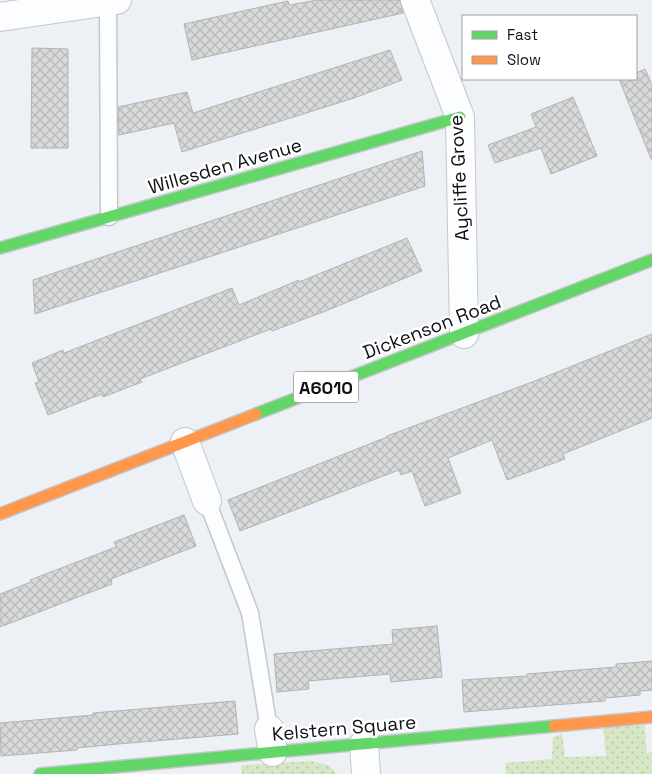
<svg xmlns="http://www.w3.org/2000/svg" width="652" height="774" viewBox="0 0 652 774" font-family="'Space Grotesk',sans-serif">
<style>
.grass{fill:url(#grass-dots)}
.building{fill:url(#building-cross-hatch);stroke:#b3b3b4}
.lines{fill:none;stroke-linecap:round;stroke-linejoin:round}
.lane-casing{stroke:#c4c7cb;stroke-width:19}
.street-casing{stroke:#c4c7cb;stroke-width:30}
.fast-casing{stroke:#c4c7cb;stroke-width:14}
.slow-casing{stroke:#c4c7cb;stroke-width:14}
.lane{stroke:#fcfdfe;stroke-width:16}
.street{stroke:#fcfdfe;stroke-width:28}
.fast{stroke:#63d668;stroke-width:11}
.slow{stroke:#ff974d;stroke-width:11}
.labels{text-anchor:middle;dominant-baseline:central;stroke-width:5;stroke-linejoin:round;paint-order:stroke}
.shield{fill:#fff;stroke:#57585b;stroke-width:1}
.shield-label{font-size:18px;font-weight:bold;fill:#0f1115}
.street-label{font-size:19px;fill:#0f1115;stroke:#fff}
</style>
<defs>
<pattern id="grass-dots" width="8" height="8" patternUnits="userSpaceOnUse" patternTransform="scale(1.25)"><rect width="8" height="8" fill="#d7e7c6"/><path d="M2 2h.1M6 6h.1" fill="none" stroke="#b7c5a9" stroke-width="1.8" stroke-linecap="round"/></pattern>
<pattern id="building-cross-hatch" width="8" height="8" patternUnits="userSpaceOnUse" patternTransform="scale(1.25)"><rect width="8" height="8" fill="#d8d9d9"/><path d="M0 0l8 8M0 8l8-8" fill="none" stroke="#b8b9b9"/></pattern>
</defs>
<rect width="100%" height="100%" fill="#edf1f6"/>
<!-- grass -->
<g class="grass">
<polygon points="645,725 647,753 652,752 652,774 506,774 505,763 552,759 553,737 562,734 565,757 606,756 603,728"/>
<polygon points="312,761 328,765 337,774 242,774 241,765"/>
</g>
<!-- building -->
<g class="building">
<polygon points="318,0 400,0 403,13 192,60 184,24 288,1 289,5"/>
<polygon points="32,48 68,49 68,148 31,148"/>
<polygon points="390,50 402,80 354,98 182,152 174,123 119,135 118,107 187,92 193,113"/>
<polygon points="645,69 652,85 652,159 651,159 619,79 636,79 636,73"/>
<polygon points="573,97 597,156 551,174 541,148 495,163 488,145 536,127 531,114"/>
<polygon points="422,151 425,186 35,314 33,280"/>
<polygon points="407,238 422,271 326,311 272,331 271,329 140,379 142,382 103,397 102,394 48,415 35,383 39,382 32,363 63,350 64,353 232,288 239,305 299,280 299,282"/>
<polygon points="652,334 652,418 563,454 565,459 507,480 492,440 448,458 461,493 425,506 412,471 401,475 399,470 240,531 228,500 387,437 387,436 540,379"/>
<polygon points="184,515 196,546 111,579 112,584 0,627 0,594 31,582 30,580 116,547 114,542"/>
<polygon points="437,626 442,677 391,682 390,674 308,681 309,689 277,692 274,654 393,644 392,630"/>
<polygon points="652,661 652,690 640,691 640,695 605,698 605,701 464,712 462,680 527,676 527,674 616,667 616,664"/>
<polygon points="235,701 238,734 118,744 77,748 77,750 1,756 0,723 93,715 93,713"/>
</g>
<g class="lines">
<defs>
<g id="lane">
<polyline points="108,1 109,217"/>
<polyline points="207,501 250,613 269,729"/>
</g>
<g id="street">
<polyline points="415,0 460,117 464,334"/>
<polyline points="0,17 117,0"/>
<polyline points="185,442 207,501"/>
<polyline points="269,729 273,752"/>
<polyline points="364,744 366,774"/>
</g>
<g id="fast">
<polyline points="0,248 460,117"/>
<polyline points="256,414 652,260"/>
<polyline points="40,774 554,726"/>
</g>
<g id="slow">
<polyline points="0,514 256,414"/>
<polyline points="554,726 652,717"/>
</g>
</defs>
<!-- lane casing -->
<use href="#lane" class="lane-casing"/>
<!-- street casing -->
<use href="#street" class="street-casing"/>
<!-- fast casing -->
<use href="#fast" class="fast-casing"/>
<!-- slow casing -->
<use href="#slow" class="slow-casing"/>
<!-- lane -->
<use href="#lane" class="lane"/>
<!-- street -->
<use href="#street" class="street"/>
<!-- fast -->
<use href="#fast" class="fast"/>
<!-- slow -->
<use href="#slow" class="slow"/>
</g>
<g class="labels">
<!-- shield labels -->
<rect class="shield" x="293.5" y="371.5" width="65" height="31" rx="4"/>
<g class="shield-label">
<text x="326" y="387">A6010</text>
</g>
<!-- street labels -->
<g class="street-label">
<text transform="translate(225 166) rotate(-16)">Willesden Avenue</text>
<text transform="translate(459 178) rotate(-93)">Aycliffe Grove</text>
<text transform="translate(432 327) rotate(-21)">Dickenson Road</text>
<text transform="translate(344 728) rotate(-5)">Kelstern Square</text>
</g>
</g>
<!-- legend -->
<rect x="462" y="15" width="175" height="65" fill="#ffffff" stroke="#9fa0a1"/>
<rect x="472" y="31" width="25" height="8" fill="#63d668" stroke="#9fa0a1"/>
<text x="507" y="40" font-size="15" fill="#0f1115">Fast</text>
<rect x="472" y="56" width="25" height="8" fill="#ff974d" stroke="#9fa0a1"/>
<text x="507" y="65" font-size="15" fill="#0f1115">Slow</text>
</svg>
